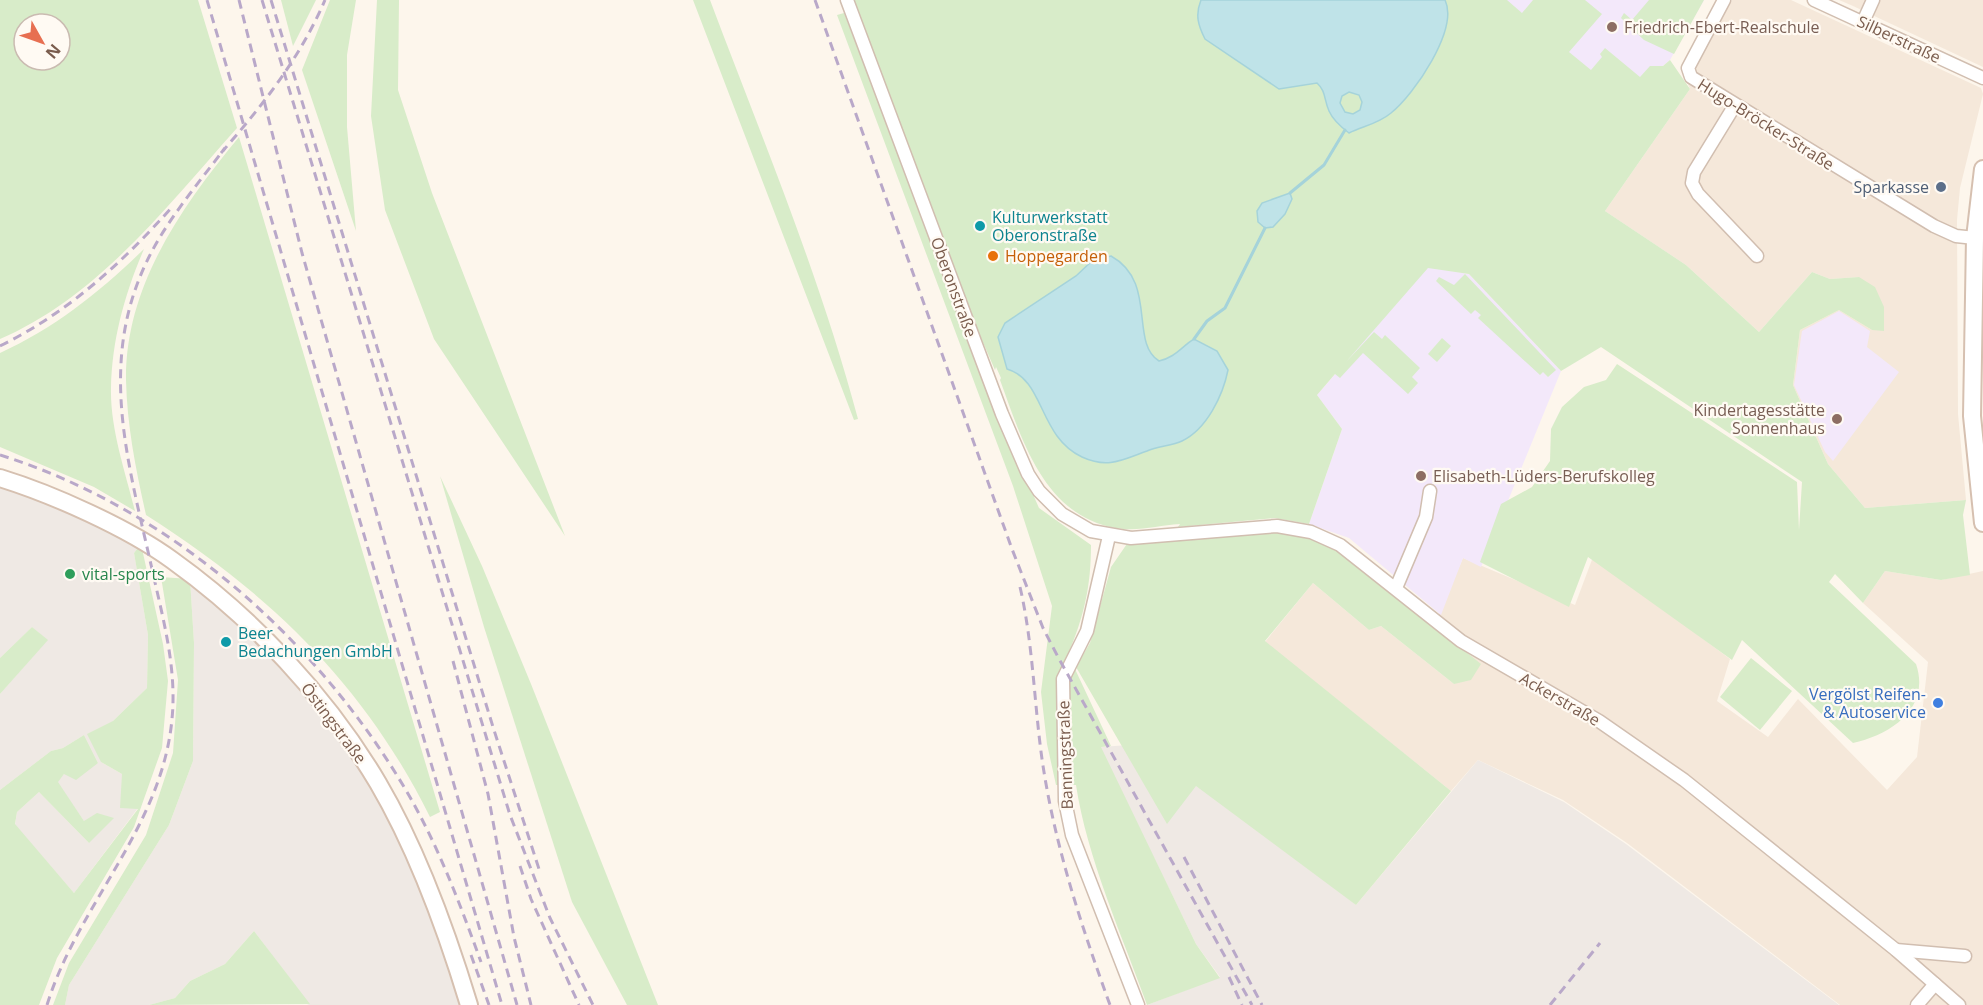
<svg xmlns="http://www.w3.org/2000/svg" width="1983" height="1005" viewBox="0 0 1983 1005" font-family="'Open Sans',sans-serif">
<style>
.residential{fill:#f5e8da}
.industrial{fill:#efe9e4}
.education{fill:#f3e8fa}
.green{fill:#d8ecc9;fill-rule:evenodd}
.water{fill:#bfe3e8;stroke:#a5d3da;stroke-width:1.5;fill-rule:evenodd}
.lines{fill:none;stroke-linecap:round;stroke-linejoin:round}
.stream{stroke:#a5d3da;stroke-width:3}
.street-casing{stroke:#d1beb0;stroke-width:15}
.secondary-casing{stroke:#d6c0b0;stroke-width:20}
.street{stroke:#fff;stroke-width:12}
.secondary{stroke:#fff;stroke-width:16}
.rail{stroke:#b9a8c9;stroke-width:3;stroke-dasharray:9 6;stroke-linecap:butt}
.education-dot{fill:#8d6e63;stroke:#fffaf3;stroke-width:2}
.service-dot{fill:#5c6f8a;stroke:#fffaf3;stroke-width:2}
.culture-dot{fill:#0f9aa8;stroke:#fffaf3;stroke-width:2}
.food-dot{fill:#e8710a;stroke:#fffaf3;stroke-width:2}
.leisure-dot{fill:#2e9e5b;stroke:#fffaf3;stroke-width:2}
.shop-dot{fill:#3f7fe0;stroke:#fffaf3;stroke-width:2}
.labels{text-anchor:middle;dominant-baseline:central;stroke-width:4.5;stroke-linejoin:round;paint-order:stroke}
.education-label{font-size:16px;fill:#785e54;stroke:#fffaf3;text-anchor:start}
.street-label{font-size:16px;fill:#7a5c4d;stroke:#fffaf3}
.service-label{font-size:16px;fill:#4e5e75;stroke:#fffaf3;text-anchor:end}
.culture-label{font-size:16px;fill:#0d838f;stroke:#fffaf3;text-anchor:start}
.food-label{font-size:16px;fill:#c56008;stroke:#fffaf3;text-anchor:start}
.leisure-label{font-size:16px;fill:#27864d;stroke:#fffaf3;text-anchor:start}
.shop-label{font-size:16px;fill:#366cbe;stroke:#fffaf3;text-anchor:end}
</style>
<rect width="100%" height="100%" fill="#fdf6ec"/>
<!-- residential -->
<g class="residential">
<polygon points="1732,0 1791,0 1981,88 1983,94 1960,188 1957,220 1958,414 1966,500 1865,508 1828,464 1793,385 1800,330 1839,310 1872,330 1859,277 1830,279 1812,272 1759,332 1686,265 1605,211 1690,89 1687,82"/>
<polygon points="1839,0 1983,0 1983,67 1853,6"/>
<polygon points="1593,557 1730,659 1717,701 1768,737 1798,699 1887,790 1917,757 1928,662 1863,603 1885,571 1941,580 1983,571 1983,1005 1840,1005 1627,843 1563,800 1478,760 1451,791 1265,642 1313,583 1369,630 1381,626 1454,684 1434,626 1463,558 1575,605"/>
</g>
<!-- industrial -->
<g class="industrial">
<polygon points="0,479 141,544 134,553 148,635 147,688 113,721 101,762 122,774 138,808 74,893 15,825 17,812 39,792 89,843 84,821 57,782 64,774 98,763 84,735 63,748 51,751 0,790 0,694 47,640 32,627 0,658"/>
<polygon points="190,579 274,650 380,785 466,1005 307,1005 309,1004 254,931 225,964 190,981 175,998 149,1005 65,1005 69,985 169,825 193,761 194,643"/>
<polygon points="1173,742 1356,905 1478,760 1564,802 1626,844 1839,1005 1147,1005 1220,977 1196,944 1100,747"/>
</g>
<!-- education -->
<g class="education">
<polygon points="1499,0 1704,0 1670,60 1626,97"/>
<polygon points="1428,267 1469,274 1561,371 1481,567 1463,558 1441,615 1349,538 1309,524 1342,429 1317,395"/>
<polygon points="1839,311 1870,331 1867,347 1899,372 1833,461 1825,452 1794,385 1802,331"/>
</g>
<!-- green -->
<g class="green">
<path d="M0,0H198L237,128C168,205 98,297 0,339ZM24,24H60V60H24Z"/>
<polygon points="281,0 316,0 293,46"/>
<polygon points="330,0 356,0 347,55 347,127 356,231 302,70"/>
<polygon points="377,0 399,0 398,90 432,193 565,536 434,339 385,210 371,116"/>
<path d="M693,0H710C762,138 820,276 858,419L854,420Z"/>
<path d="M851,0H1507L1522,13L1533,0H1585L1602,14L1569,52L1591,70L1602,57L1600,54L1605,48L1640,77L1650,66H1663L1670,60L1690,89L1605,211L1686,265L1759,332L1812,272L1830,279L1859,277L1875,287L1884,307V331L1872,330L1839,310L1800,330L1793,385L1828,464L1865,508L1966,500L1963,515L1970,575L1941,580L1885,571L1863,603L1835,574L1829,582L1916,664C1931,708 1891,735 1853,743L1742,640L1732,660L1588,557L1569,607L1480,562L1501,504L1532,487L1550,461L1551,429L1562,407L1584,387L1606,380L1617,364L1797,482L1799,530L1802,482L1601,347L1561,371L1469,274L1428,268L1346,362L1374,332L1382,339L1385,335L1420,368L1412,377L1418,383L1408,394L1363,353L1340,378L1335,374L1317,395L1342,429L1309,524L1275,518L1178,527L1180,524C1158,525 1139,532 1116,528C1044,516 1022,440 1000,380L1001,378L996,367L995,370L906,165Z"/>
<polygon points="1649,0 1704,0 1674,54 1644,40 1621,18 1624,13 1632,20"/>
<path d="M844,13L1013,449L1039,508L1091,545C1091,586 1084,617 1068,654L1111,746L1101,747L1196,944L1220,978L1147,1005C1122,935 1087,858 1076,785H1056L1047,744L1041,692L1052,606L1013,486L837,15Z"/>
<path d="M239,137L440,812L430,817C364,684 270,594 146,515C136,470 127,426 126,380C125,286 182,206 239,137Z"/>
<path d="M144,249C125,293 112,339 111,388C110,428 125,471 135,511L94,487L0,447V353C55,328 101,291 144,249Z"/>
<polygon points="1465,274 1556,370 1548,377 1543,372 1540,375 1478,318 1481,315 1475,310 1471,314 1436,281 1439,277 1454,285"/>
<polygon points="1442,338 1451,346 1437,362 1428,354"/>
<polygon points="440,476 482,566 531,684 658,1005 627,1005 572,902 484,627"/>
<polygon points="1240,528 1311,532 1359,566 1481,664 1471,680 1454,684 1381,626 1369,630 1313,583 1265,641 1451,791 1356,905 1196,786 1167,824 1076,667 1090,643 1111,567 1131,538"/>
<polygon points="141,544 163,644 168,681 162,748 134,827 57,958 39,1005 0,1005 0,790 51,751 63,748 84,735 98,763 76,780 64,774 58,782 84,821 97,813 114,818 89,843 39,792 17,812 15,824 74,893 138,809 120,808 122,774 101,762 87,734 113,721 147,688 148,635 134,553"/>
<polygon points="161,577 190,579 194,643 193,761 169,825 69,985 65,1005 53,1005 69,963 146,835 173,753 178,680"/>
<polygon points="32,627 48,640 0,694 0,658"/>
<polygon points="1751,658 1792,691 1760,730 1720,697"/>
<polygon points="254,931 310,1004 149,1005 175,998 190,981 225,964"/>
</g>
<!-- water -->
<g class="water">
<path d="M1201,0H1445C1459,29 1414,95 1391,113C1378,124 1363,126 1349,133C1341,127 1333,120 1329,111C1324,100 1326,91 1317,83L1279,89L1205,39C1198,25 1195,15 1201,0ZM1349,92L1359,95L1362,102L1360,110L1353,114L1345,112L1340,103L1342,96Z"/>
<polygon points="1290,193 1292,199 1285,214 1273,227 1265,228 1258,222 1257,211 1262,203"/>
<path d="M1111,256C1158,282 1129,342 1159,361C1176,357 1181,347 1194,339L1217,351L1228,370C1223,395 1207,429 1182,441C1172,446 1158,446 1147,451C1122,460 1108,469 1082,457C1038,436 1045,380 1007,369L998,337L1005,323L1076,276L1093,260Z"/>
</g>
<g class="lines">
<!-- stream -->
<g class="stream">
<polyline points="1290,193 1324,165 1345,130"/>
<polyline points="1194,339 1207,321 1225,308 1265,228"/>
</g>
<defs>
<g id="street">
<polyline points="847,0 1002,414 1028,474 1039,491 1062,514 1091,531 1131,538 1277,526 1311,532 1340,545 1461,641 1599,721 1684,780 1896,950 1959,1005"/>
<polyline points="1724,0 1688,68 1691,77 1934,226 1956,236 1975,238"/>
<polyline points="1814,0 1983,78"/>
<polyline points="1863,22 1873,0"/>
<polyline points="1735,105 1694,172 1692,183 1698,194 1757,256"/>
<polyline points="1109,536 1087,631 1063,679 1065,801 1072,835 1138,1005"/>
<polyline points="1396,588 1426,517 1430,491"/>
<polyline points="1896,950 1965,956"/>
<polyline points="1917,1005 1935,984"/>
</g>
<g id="secondary">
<polyline points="1983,169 1975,238 1972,416 1983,523"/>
<path d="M0,478C52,494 128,528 172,560C253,618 327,697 378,783C418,851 446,929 469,1005"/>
</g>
</defs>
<!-- street casing -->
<use href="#street" class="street-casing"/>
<!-- secondary casing -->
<use href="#secondary" class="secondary-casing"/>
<!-- street -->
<use href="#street" class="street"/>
<!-- secondary -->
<use href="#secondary" class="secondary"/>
<!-- rail -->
<g class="rail">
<polyline points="207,0 502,1005"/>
<polyline points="239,0 302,253 517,1005"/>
<polyline points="262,0 510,815 550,918 593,1005"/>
<polyline points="271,0 493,727 539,869"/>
<polyline points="815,0 1012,549 1043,628 1058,657 1252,1005"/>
<path d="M221,153C263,105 300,58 325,0"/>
<path d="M0,346C69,312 122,263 173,206"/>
<path d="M0,455C170,508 318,640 407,792C438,845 460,904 481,962"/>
<path d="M1020,587C1033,643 1034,702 1042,759C1054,843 1081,925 1110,1005"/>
<polyline points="453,661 488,794 514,937 531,1005"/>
<polyline points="1184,857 1262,1005"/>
<polyline points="520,866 531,899 579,1005"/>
<polyline points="471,955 489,1005"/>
<polyline points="1229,977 1242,1005"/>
<path d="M47,1005C78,904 162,828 172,719C177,668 163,619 152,569C126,453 93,348 160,237C179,206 203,177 225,148"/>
<polyline points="1550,1005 1600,943"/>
</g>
</g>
<!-- markers -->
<g class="education-dot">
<circle cx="1612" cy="27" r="6"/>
<circle cx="1837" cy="419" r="6"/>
<circle cx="1421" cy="476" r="6"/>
</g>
<circle class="service-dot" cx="1941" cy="187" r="6"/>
<g class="culture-dot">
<circle cx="980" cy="226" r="6"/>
<circle cx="226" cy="642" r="6"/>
</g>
<circle class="food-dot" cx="993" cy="256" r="6"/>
<circle class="leisure-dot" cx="70" cy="574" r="6"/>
<circle class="shop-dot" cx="1938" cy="703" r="6"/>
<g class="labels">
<!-- education labels -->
<g class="education-label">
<text x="1624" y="27">Friedrich-Ebert-Realschule</text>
<text x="1825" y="410" text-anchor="end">Kindertagesstätte<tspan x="1825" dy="18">Sonnenhaus</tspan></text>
<text x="1433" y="476">Elisabeth-Lüders-Berufskolleg</text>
</g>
<!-- street labels -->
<g class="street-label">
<text transform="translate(1899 39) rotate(25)">Silberstraße</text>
<text transform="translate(1766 124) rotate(32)">Hugo-Bröcker-Straße</text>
<text transform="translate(954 287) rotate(70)">Oberonstraße</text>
<text transform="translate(1560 699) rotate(30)">Ackerstraße</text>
<text transform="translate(334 723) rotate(53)">Östingstraße</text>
<text transform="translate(1065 755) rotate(-92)">Banningstraße</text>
</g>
<!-- service labels -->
<g class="service-label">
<text x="1929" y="187">Sparkasse</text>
</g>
<!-- culture labels -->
<g class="culture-label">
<text x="992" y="217">Kulturwerkstatt<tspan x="992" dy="18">Oberonstraße</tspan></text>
<text x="238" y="633">Beer<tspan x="238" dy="18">Bedachungen GmbH</tspan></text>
</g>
<!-- food labels -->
<g class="food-label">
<text x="1005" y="256">Hoppegarden</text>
</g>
<!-- leisure labels -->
<g class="leisure-label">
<text x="82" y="574">vital-sports</text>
</g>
<!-- shop labels -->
<g class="shop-label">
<text x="1926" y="694">Vergölst Reifen-<tspan x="1926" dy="18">&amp; Autoservice</tspan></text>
</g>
</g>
<!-- north arrow -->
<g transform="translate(42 42) rotate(130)"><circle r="28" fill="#fffaf3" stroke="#cabbb1" stroke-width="1.5"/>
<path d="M0-4.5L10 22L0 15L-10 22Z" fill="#e76f51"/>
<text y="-9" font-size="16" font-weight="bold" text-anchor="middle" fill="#7a5c4d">N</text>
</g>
</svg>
